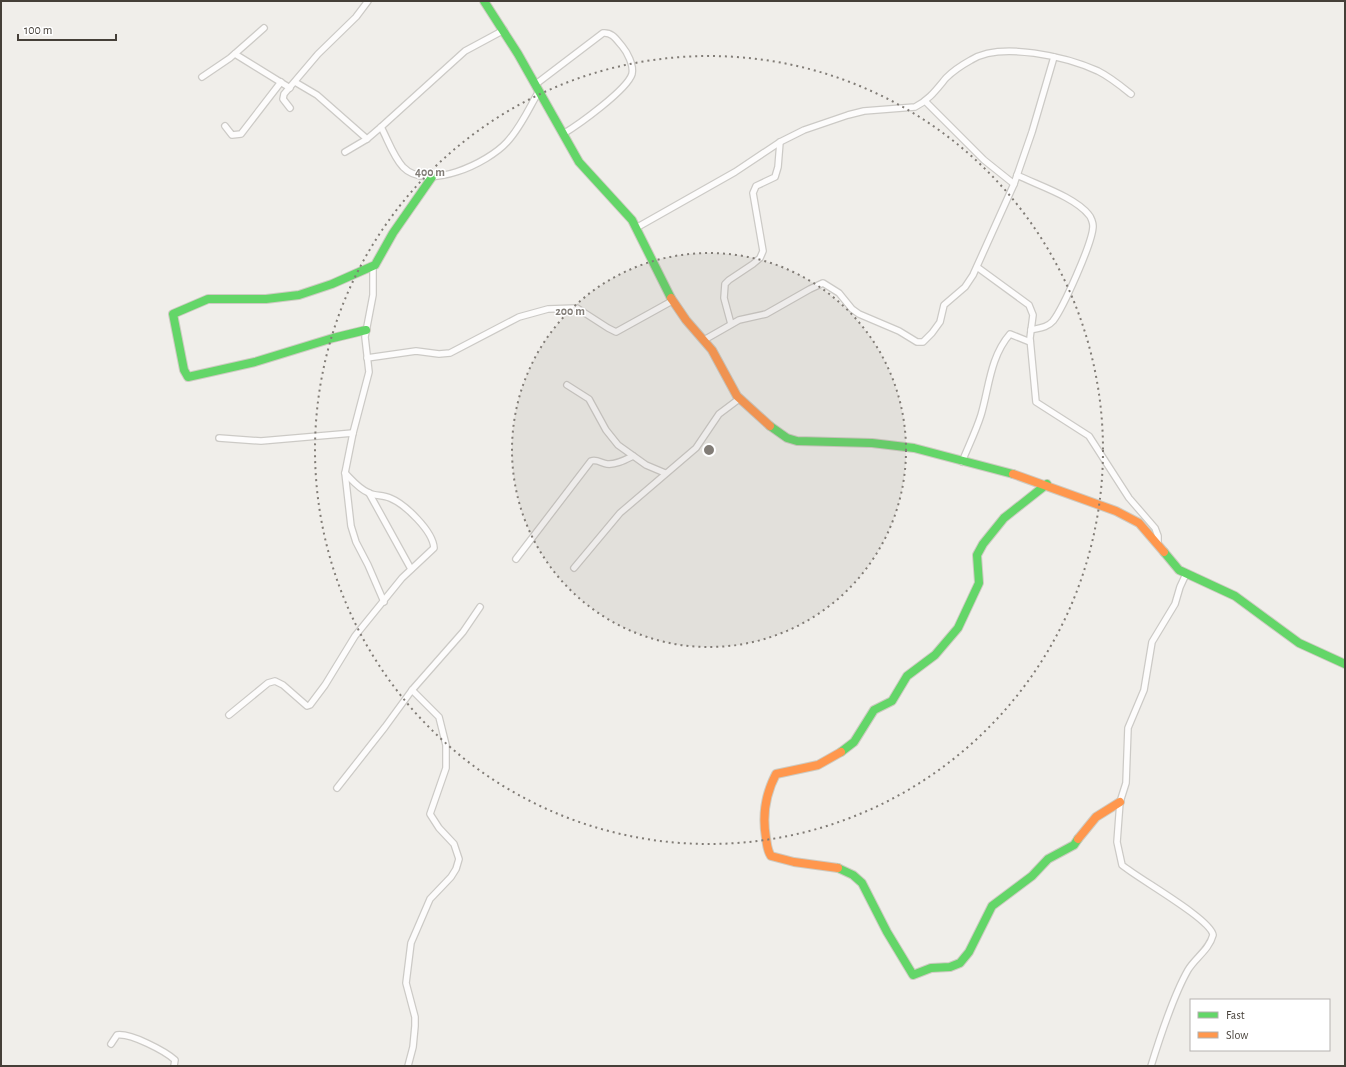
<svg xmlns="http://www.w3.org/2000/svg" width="1346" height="1067" viewBox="0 0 1346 1067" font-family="'Alegreya Sans',sans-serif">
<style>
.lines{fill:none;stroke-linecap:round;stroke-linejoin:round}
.street-casing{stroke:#cccac6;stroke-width:8}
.fast-casing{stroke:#cecbc2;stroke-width:10}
.slow-casing{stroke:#cecbc2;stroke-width:10}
.street{stroke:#fdfcfc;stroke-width:5.5}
.fast{stroke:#63d668;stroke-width:8}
.slow{stroke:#ff974d;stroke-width:8}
.ring{fill:none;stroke:#817c76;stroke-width:2;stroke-dasharray:2 4}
.centre{fill:#817c76;stroke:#fff;stroke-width:2}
.ring-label{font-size:12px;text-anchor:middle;font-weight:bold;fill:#817c76;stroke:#fff;stroke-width:3;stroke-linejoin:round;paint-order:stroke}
</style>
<rect width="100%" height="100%" fill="#f0eeea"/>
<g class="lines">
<defs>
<g id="street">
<polyline points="235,54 290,88"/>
<polyline points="202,77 230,58 264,28"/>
<polyline points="295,82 317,95 367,139"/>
<path d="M536,84L603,33C612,32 616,39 622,46C627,52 634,65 632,74C627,90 578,125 563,134"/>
<polyline points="925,101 984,160 1014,184"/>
<polyline points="290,108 283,99 284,94 318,54 356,17 368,1"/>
<polyline points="225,126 232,135 241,134 281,82"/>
<path d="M381,127C388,140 393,156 403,167C427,192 488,163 507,142C521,127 529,108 539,91"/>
<polyline points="345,152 367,139 381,127 465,51 504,30"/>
<path d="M1017,175C1037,185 1075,197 1089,215C1091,217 1093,223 1093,226C1093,242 1063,308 1053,321C1047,328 1039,328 1031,330"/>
<path d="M636,228L735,172L780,142L804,130L848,115L864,111L915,107C929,100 936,90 946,78C953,71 962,65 971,60C1001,41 1067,57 1098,71C1110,77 1121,86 1131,94"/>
<polyline points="373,266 373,295 365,337 369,372 353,433 345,473 351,526 356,542 368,565 384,602"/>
<polyline points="977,267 1029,305 1033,315 1030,338 1036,402 1089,436 1129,498 1155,528 1158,536 1158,542"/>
<polyline points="731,324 724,298 725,284 729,280 753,264 760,258 763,251 753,193 756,186 775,177 778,167 780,142"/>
<polyline points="704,340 739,320 766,314 810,289 823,283 839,293 852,309 859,314 899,331 917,342 923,342 932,333 940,322 944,305 965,287 973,275 1014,184 1032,132 1054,57"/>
<polyline points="367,358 416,351 439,354 450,353 519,317 548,309 577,308 608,328 616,332 672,301"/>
<polyline points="567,385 589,399 606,430 618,445 646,465 665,473"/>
<polyline points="219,438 261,441 353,433"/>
<path d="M962,462C968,447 976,431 981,415C989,388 990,357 1010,334L1030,342"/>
<polyline points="369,493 411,569"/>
<path d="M516,559L591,461C597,459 601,463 607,464C616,465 625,460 633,456"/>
<polyline points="574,568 620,513 696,448 719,414 739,399"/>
<path d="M229,715L268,683L275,681L283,685L307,706L310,705L325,685L355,636L402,578L434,548C433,531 405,504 390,498C383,495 375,496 369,493C359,489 352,480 345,473"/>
<polyline points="337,788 385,727 412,690 463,632 480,607"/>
<path d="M111,1044L117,1035C131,1033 165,1051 175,1060L174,1066"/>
<polyline points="408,1066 413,1047 415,1026 415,1017 406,983 411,943 430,899 451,877 456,869 459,859 454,844 439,828 430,814 446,768 446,745 439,717 412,690"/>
<path d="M1151,1066C1160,1037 1173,996 1188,970C1195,958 1209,950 1213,935C1211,919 1137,878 1122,865L1117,842L1120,802L1126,783L1128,728L1144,690L1152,642L1175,604L1180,587L1186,574"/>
</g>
<g id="fast">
<polyline points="484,1 518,54 579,162 632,220 671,298"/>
<polyline points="366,330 333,338 255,362 188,377 184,370 173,314 208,299 266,299 299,295 332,284 375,265 393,233 432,177"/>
<polyline points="770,426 787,438 797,441 872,443 914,448 1013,474"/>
<polyline points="1164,552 1179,570 1235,596 1299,643 1345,664"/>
<polyline points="841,752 854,742 874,710 892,701 907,676 935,655 958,628 979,583 977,555 983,544 1004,518 1047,484"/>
<polyline points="838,868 853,875 862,883 887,932 913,975 931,968 950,967 960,963 969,952 992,906 1032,876 1048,859 1074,845 1078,839"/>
</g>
<g id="slow">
<polyline points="671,298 686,320 712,350 737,396 770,426"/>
<polyline points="1013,474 1116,511 1139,523 1164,552"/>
<polyline points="1078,839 1096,817 1120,802"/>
<path d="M838,868L794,862L771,856C767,850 767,844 766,838C762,815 765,795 776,774L818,765L841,752"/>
</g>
</defs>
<!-- street casing -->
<use href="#street" class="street-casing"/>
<!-- fast casing -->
<use href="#fast" class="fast-casing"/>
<!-- slow casing -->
<use href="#slow" class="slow-casing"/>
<!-- street -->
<use href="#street" class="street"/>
<!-- fast -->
<use href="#fast" class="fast"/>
<!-- slow -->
<use href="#slow" class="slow"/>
</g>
<!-- distance rings -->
<circle cx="709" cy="450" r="197" fill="#817c76" fill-opacity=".12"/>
<g class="ring">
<circle cx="709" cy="450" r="197"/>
<circle cx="709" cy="450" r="394"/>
</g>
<circle cx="709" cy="450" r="6" class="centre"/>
<g class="ring-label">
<text x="430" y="176">400 m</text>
<text x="570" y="315">200 m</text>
</g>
<!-- border -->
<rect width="1346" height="1067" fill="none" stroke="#453f38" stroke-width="4"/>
<!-- legend -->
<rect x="1190" y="999" width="140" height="52" fill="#ffffff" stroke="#b5b2af"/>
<rect x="1198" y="1012" width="20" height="6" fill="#63d668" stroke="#b5b2af"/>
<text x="1226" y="1019" font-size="12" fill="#453f38">Fast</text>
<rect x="1198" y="1032" width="20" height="6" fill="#ff974d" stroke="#b5b2af"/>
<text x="1226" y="1039" font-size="12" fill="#453f38">Slow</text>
<!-- scale -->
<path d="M18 34v6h98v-6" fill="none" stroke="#453f38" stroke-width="2"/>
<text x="24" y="34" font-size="12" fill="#453f38" stroke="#ffffff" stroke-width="3" paint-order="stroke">100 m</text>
</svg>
